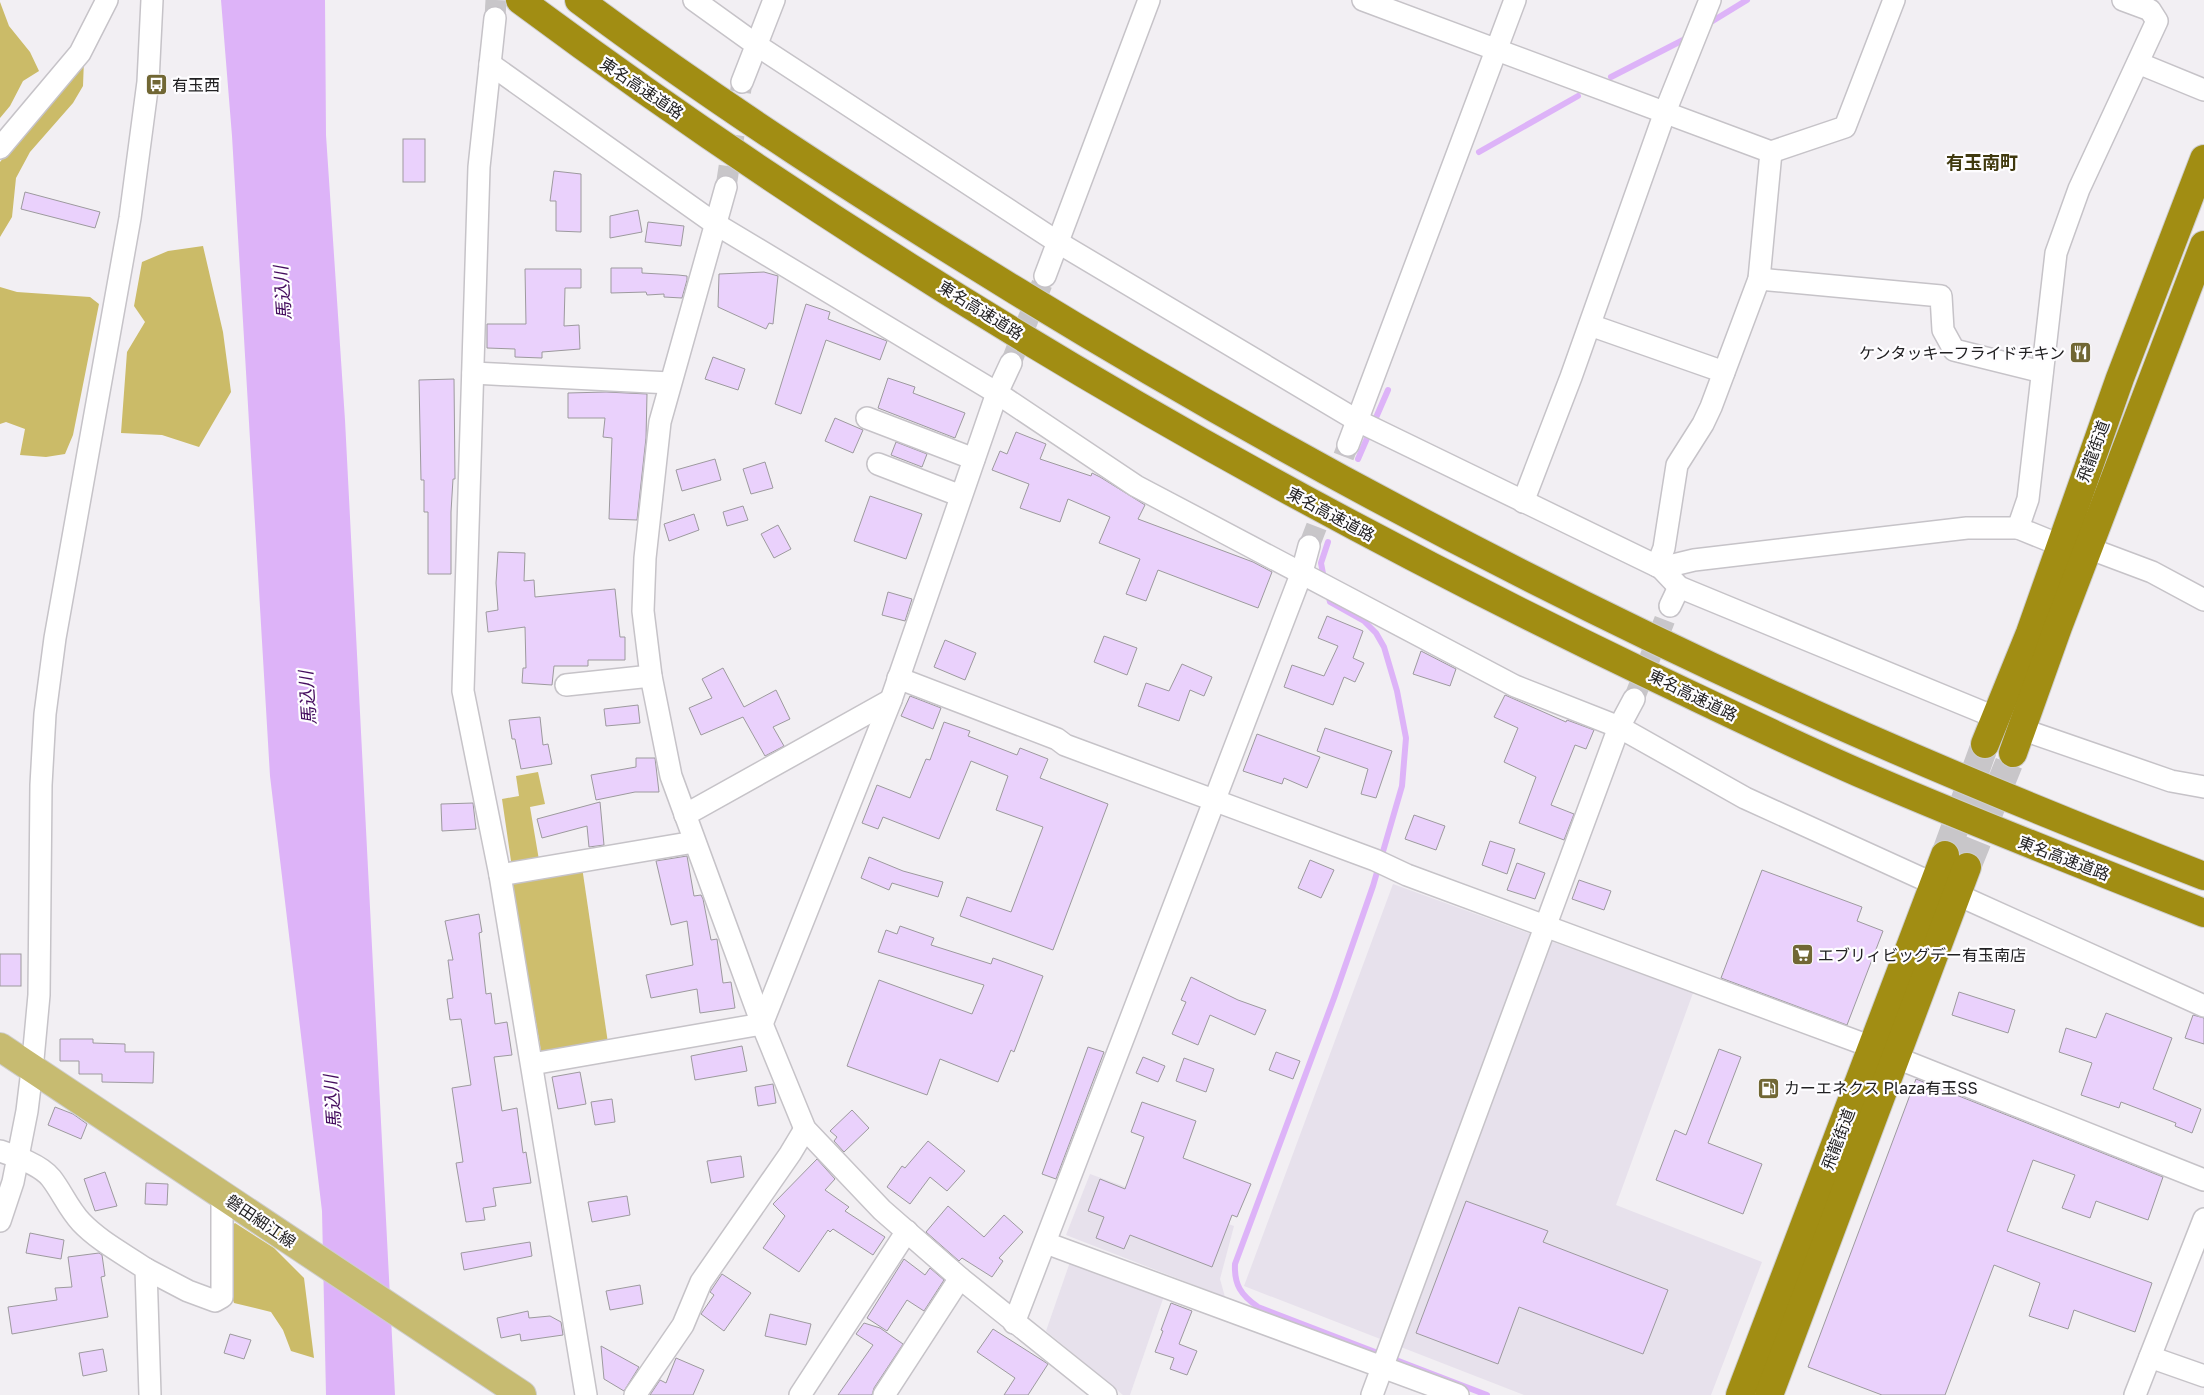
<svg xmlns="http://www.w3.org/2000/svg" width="2204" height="1395" viewBox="0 0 2204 1395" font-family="'Golos Text','Noto Sans JP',sans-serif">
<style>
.built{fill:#e7e1ec}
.green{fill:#cebe6d}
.forest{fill:#cbbb68}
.water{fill:#ddb3f8}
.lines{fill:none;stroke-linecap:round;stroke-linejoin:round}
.stream{stroke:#ddb3f8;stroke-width:6}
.building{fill:#ead1fc;stroke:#9d9a9e}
.minor-tunnel{stroke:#c8c6c9;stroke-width:21;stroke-dasharray:21 11;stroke-linecap:butt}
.highway-tunnel{stroke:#c8c6c9;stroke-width:28;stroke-dasharray:28 14;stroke-linecap:butt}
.minor-casing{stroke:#c6c3c8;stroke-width:24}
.major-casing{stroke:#cecece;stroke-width:30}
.highway-casing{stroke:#cecece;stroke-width:30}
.minor{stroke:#fff;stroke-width:21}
.major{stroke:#c7bb71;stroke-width:28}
.highway{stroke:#a18d13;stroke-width:28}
.labels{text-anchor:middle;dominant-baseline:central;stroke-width:4.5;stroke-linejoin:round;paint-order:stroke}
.poi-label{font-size:16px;fill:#212022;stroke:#fefdff;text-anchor:start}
.street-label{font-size:16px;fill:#212022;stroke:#fefdff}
.neighbourhood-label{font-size:18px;font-weight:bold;fill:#40390e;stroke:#fefdff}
.water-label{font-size:18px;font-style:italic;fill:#440c5e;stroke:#fefdff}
</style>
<rect width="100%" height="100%" fill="#f2eff3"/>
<!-- built -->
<g class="built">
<polygon points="1393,884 1693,993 1616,1205 1762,1262 1711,1395 1524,1395 1244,1286"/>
<polygon points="1090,1174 1234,1226 1220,1279 1225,1297 1066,1235"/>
<polygon points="1070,1262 1164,1296 1130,1395 1123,1395 1046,1331"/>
</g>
<!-- green -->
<g class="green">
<polygon points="538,772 545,804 530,807 539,860 517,863 511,861 502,799 519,796 516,776"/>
<polygon points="582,867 608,1043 548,1054 541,1051 511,879"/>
</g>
<!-- forest -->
<g class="forest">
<polygon points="0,2 9,26 30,52 39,71 23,81 10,106 0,118"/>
<polygon points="84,59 83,86 73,103 30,152 16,178 12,217 0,237 0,162"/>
<polygon points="203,246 223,332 231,392 199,447 162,435 121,433 127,352 145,322 134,306 142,262 168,251"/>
<polygon points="0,287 17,292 90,297 99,304 73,435 65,454 46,457 20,455 25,429 6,422 0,424"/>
<polygon points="235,1223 274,1248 304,1278 314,1358 291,1351 283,1330 271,1312 234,1303 225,1277 225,1231"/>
</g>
<!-- water -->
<polygon class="water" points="221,0 325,0 326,135 345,420 395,1395 326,1395 322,1211 270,776 232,136"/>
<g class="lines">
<!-- stream -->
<g class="stream">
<polyline points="1711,22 1747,0"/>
<polyline points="1611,77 1685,39"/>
<polyline points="1479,152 1578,96"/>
<polyline points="1358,459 1388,390"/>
<polyline points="1324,579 1321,563 1328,542"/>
<path d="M1328,594L1330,602L1364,621L1376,633L1384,647L1397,691L1406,738L1402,786L1373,886L1334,998L1235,1264C1234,1285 1241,1295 1258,1307L1487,1395"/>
</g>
</g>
<!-- building -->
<g class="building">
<rect x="403" y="139" width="22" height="43"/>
<polygon points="554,171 581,174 581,232 556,231 556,201 550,201"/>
<polygon points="25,192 100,212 95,228 21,209"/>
<polygon points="638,210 642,232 610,238 610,216"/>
<polygon points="648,222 684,226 681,246 645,242"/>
<polygon points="611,268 642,268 642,273 678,275 687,276 687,280 682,298 664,297 664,294 647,295 646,292 611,293"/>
<polygon points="525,269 581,269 581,288 565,288 564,326 579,325 580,349 542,352 542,358 515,357 515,349 487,348 487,324 526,324"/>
<polygon points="764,272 778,276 773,324 769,323 766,329 718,307 719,274"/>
<polygon points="806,304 830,312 828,319 887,341 880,360 826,340 801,414 775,404"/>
<polygon points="713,357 745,369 738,390 705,379"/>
<polygon points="888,378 915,387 913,393 965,413 955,438 878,408"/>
<polygon points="454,379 455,479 453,479 451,512 451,574 428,574 428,512 424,512 424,480 421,480 419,380"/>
<polygon points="606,392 647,394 646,438 637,520 609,519 612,438 603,437 605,418 568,418 568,393"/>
<polygon points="835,418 863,430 853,453 825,441"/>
<polygon points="1016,432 1046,444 1040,459 1091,476 1092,473 1100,477 1145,505 1138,519 1253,562 1272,572 1258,608 1158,570 1146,601 1126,594 1140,559 1099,543 1110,517 1068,499 1060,522 1020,508 1029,484 992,470 1000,451 1007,454"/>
<polygon points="896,442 927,454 922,467 891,455"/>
<polygon points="715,459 721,480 682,491 676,470"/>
<polygon points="765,462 773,488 751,494 743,469"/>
<polygon points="870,496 922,514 906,559 854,541"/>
<polygon points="743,506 748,520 727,526 723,512"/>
<polygon points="694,514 699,530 669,541 664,524"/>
<polygon points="778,525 791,549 774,558 761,534"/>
<polygon points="498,552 525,553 524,581 534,580 535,597 615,589 620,637 625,637 625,660 588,660 588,666 554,666 552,685 522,683 523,668 526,668 525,627 488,632 486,612 498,610 496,583"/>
<polygon points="888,592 912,599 905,621 882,615"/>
<polygon points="1327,616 1363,631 1353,658 1364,663 1355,682 1344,677 1333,705 1284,687 1292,665 1324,676 1338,646 1318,638"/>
<polygon points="1104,636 1137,648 1127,675 1094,662"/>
<polygon points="945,640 976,653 965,680 934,667"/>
<polygon points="1421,651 1456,669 1450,686 1413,674"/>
<polygon points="1182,664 1212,677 1204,696 1190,690 1179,721 1138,706 1146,683 1169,691"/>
<polygon points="723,668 744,707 776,690 790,719 773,727 784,746 765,756 743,717 701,735 689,708 712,698 702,679"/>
<polygon points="1505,695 1566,722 1567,720 1594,730 1586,749 1575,745 1551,805 1574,814 1564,840 1519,823 1536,777 1504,762 1518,728 1494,717"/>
<polygon points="910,696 941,708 933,729 901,716"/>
<polygon points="638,705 640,723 606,726 604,709"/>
<polygon points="540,717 543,745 548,744 552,764 521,769 515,739 512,739 509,720"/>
<polygon points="944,722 970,731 968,736 1017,755 1020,748 1048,759 1040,778 1108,804 1053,950 960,916 967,897 1011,912 1043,827 996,810 1008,776 971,761 939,839 883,817 878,829 862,823 877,785 910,798 926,759 930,760"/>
<polygon points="1325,728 1392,751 1376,798 1361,794 1368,769 1317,751"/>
<polygon points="1257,734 1320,757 1307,788 1284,778 1282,784 1243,771"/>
<polygon points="636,758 655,758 659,792 635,792 596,800 591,775 636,767"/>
<polygon points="600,802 604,845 589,847 587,826 542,838 537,819"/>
<polygon points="473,803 476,829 442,831 441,804"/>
<polygon points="1414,815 1445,826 1436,850 1405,839"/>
<polygon points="1490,841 1515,849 1507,874 1482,865"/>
<polygon points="687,856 694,896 701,895 703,899 711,940 717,939 723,983 731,982 735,1008 700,1013 697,989 651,998 646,975 693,965 687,921 671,925 656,861"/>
<polygon points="869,857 903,871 943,882 938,897 892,883 889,890 861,878"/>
<polygon points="1310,860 1334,870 1321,898 1298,888"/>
<polygon points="1517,863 1545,873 1535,899 1507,890"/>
<polygon points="1762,870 1862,907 1857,921 1883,931 1847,1025 1721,978"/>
<polygon points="1579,880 1611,891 1604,910 1572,899"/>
<polygon points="479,914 482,932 479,933 486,994 491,993 495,1024 507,1022 512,1055 494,1057 502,1111 517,1108 523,1153 526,1152 531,1183 493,1188 496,1206 483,1208 485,1220 466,1222 456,1163 463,1162 452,1088 471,1085 461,1019 450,1020 447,999 453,998 448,960 453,960 445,921"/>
<polygon points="900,926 934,938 931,945 991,964 993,958 1043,976 1014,1052 1011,1050 998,1082 940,1059 927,1095 847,1066 879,980 972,1014 984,985 878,952 886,930 897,934"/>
<rect x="0" y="954" width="21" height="32"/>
<polygon points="1191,977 1238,1000 1266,1010 1255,1035 1210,1015 1198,1045 1172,1034 1186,1002 1181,1000"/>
<polygon points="1959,992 2015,1010 2008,1033 1952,1015"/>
<polygon points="2106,1013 2172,1038 2153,1089 2201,1109 2192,1133 2175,1126 2176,1123 2121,1102 2119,1108 2081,1095 2092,1063 2059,1052 2066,1028 2096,1038"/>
<polygon points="2193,1015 2204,1018 2204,1044 2185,1038"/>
<polygon points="60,1039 93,1039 93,1043 125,1044 125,1052 154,1052 153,1083 102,1082 102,1074 79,1074 79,1061 60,1061"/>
<polygon points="742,1046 747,1071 695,1080 691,1056"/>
<polygon points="1088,1047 1104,1052 1056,1179 1042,1174"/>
<polygon points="1719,1049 1741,1057 1708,1143 1762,1164 1743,1214 1656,1180 1675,1130 1686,1135"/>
<polygon points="1276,1052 1300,1061 1293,1079 1269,1070"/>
<polygon points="1143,1057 1165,1066 1158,1082 1136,1073"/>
<polygon points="1184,1058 1214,1069 1206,1092 1176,1081"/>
<polygon points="580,1072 586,1104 558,1109 552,1077"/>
<polygon points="1916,1079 2163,1177 2148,1220 2096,1201 2090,1218 2062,1208 2075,1175 2033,1160 2007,1231 2152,1283 2135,1332 2074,1310 2068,1329 2029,1316 2040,1283 1994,1265 1945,1395 1882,1395 1808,1367"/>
<polygon points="773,1084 776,1103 758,1106 755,1087"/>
<polygon points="612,1099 615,1122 595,1125 591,1102"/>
<polygon points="1142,1102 1196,1121 1183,1158 1251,1184 1237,1217 1232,1215 1212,1267 1130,1235 1124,1249 1096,1238 1104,1217 1088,1211 1100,1179 1125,1189 1144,1137 1131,1132"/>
<polygon points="55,1107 73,1114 87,1124 81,1139 48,1125"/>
<polygon points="852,1110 869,1128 844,1152 834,1141 837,1137 830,1131"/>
<polygon points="928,1141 965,1171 947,1191 930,1177 910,1204 887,1187 902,1166 905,1168"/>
<polygon points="741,1156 744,1177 711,1183 707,1161"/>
<polygon points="817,1159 835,1179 825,1190 849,1207 845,1211 885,1237 873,1255 833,1229 830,1232 828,1230 799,1272 763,1248 785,1216 773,1204"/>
<polygon points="105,1172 117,1206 95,1211 84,1179"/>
<polygon points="146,1183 168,1184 167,1205 145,1204"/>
<polygon points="627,1196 630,1215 592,1222 588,1202"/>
<polygon points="1466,1201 1548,1231 1543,1242 1668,1290 1643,1354 1519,1307 1498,1364 1416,1333"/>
<polygon points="948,1206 984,1237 1004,1215 1023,1232 999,1258 1003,1261 992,1277 962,1258 959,1261 926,1232"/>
<polygon points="30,1233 64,1240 61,1259 26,1253"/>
<polygon points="530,1242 532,1256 464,1270 461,1253"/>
<polygon points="99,1253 102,1255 105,1276 101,1277 108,1317 12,1334 8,1307 57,1300 55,1288 72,1287 68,1257"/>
<polygon points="904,1259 925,1275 930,1268 944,1280 924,1311 907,1300 887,1331 867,1318"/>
<polygon points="722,1274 751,1293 724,1331 701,1314 714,1295 710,1292"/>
<polygon points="640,1285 643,1304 610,1310 606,1291"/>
<polygon points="1171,1303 1192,1311 1179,1344 1197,1351 1187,1375 1170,1369 1174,1358 1155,1352 1163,1331 1161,1330"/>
<polygon points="528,1311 529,1318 550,1316 561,1322 563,1335 521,1341 520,1334 501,1338 497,1318"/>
<polygon points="770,1314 811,1324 806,1345 765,1336"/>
<polygon points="864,1323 880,1328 903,1344 874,1388 872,1395 838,1395 873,1345 856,1334"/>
<polygon points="993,1329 1048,1364 1028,1395 1004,1395 1015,1378 977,1352"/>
<polygon points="230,1334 251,1340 244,1359 224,1353"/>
<polygon points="601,1346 639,1367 624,1391 604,1379"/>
<polygon points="103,1349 107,1371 83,1376 79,1353"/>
<polygon points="676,1358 704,1370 693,1395 650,1395 660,1380 666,1383"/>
</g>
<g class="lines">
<!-- minor-tunnel -->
<g class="minor-tunnel">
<polyline points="495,18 496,0"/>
<polyline points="726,187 742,82"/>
<polyline points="1011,363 1045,276"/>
<polyline points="1309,546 1348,445"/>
<polyline points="1634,699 1670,606"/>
</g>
<!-- highway-tunnel -->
<g class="highway-tunnel">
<polyline points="1945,855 1985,744"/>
<polyline points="1967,867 2013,753"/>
</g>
<defs>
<g id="minor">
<polyline points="694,0 758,46 1059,243 1358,421 1661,568 1679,587 1997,718"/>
<polyline points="1363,0 1771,152 1845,127 1894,0"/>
<polyline points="495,18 479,167 463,691 500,875 586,1395"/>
<polyline points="2138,63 2204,90"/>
<polyline points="490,64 714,223 997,393 1136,486 1515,686 1619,727 1745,798 1934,884"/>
<polyline points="742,82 774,0"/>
<polyline points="0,148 80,53 107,0"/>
<polyline points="726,187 660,422 645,558 643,611 651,676 671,776 762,1024 805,1129 882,1210 960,1278 1106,1395"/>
<polyline points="1045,276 1149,0"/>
<polyline points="1759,279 1941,296 1943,330 1954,350 2042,372"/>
<polyline points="1590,325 1724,372"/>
<polyline points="473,373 670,383"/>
<polyline points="867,418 974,459"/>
<polyline points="1348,445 1515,0"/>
<polyline points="878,464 961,496"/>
<polyline points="1523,502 1571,377 1665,112 1710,0"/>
<polyline points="2018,528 2028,499 2056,253 2079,189 2157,21 2150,10 2123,0"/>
<polyline points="1657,566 1664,548 1677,465 1703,424 1711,407 1759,279 1771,152"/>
<polyline points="1661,568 1694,560 1967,528 2018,528 2060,545 2088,548 2152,572 2204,600"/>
<polyline points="1670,606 1679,587"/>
<polyline points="898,678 1057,739 1065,745 1375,860 1407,875 1872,1047"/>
<polyline points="566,685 651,676"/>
<polyline points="2021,729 2171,781 2204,787"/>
<polyline points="685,815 891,700"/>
<polyline points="500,875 694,842"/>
<polyline points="1958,895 2204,1006"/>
<polyline points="1897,1058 2204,1180"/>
<polyline points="532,1064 762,1024 891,700 997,393 1011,363"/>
<path d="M0,1151C15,1156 41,1165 51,1178C62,1192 68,1208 81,1222C99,1241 124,1254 146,1269L150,1395"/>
<polyline points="0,1221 13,1182 27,1111 32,1070 39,995 41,785 45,714 55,638 130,218 148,82 152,0"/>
<polyline points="1046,1243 1458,1395"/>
<polyline points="146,1269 188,1291 215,1301 222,1297 222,1195"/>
<polyline points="1014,1323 1302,572 1309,546"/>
<polyline points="2150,1357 2204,1376"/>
<polyline points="635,1395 683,1325 701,1282 790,1154 805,1129"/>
<polyline points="800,1395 907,1231"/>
<polyline points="884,1395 960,1278"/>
<polyline points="1372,1395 1619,727 1634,699"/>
<polyline points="2135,1395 2204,1219"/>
</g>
<polyline id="major" points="0,1047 522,1395"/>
<g id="highway">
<path d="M520,0C871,261 1251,484 1645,673C1721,709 1796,746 1873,779C1982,826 2093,869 2204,913"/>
<path d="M579,0C718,104 865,198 1013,289C1258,439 1513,576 1775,696C1916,761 2060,820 2204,876"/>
<polyline points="1985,744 2030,633 2120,378 2204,159"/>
<polyline points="2013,753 2058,627 2204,245"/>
<polyline points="1740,1395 1945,855"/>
<polyline points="1769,1395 1967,867"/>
</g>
</defs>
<!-- minor casing -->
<use href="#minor" class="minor-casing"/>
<!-- major casing -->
<use href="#major" class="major-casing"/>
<!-- highway casing -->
<use href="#highway" class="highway-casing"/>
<!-- minor -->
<use href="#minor" class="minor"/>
<!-- major -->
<use href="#major" class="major"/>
<!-- highway -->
<use href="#highway" class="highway"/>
</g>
<!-- icons -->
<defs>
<symbol id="bus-square" viewBox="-11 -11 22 22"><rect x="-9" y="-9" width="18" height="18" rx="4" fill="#716734" stroke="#fefdff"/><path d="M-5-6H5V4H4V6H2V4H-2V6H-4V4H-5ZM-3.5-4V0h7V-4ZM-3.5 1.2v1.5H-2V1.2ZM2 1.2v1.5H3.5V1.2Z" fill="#fff"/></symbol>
<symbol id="restaurant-square" viewBox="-11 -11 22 22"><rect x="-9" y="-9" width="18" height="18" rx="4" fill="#716734" stroke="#fefdff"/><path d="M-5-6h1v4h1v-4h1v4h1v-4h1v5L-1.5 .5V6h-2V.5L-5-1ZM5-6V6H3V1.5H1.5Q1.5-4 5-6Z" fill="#fff"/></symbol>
<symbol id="supermarket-square" viewBox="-11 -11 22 22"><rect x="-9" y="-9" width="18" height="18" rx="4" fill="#716734" stroke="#fefdff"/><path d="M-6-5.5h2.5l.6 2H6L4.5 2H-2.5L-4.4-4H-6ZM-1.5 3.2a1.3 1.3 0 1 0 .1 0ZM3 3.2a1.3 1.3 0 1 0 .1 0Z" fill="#fff"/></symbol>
<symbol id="fuel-square" viewBox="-11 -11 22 22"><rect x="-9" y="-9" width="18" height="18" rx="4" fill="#716734" stroke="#fefdff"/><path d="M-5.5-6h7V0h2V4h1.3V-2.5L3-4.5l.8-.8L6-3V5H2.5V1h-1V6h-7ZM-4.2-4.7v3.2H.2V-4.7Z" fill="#fff"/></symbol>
</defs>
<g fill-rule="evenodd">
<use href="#bus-square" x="144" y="72" width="25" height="25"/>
<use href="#restaurant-square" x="2068" y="340" width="25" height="25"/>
<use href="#supermarket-square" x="1790" y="942" width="25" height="25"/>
<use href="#fuel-square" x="1756" y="1076" width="25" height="25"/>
</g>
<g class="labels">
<!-- poi labels -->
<g class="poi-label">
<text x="172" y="85">有玉西</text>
<text x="2065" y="353" text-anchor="end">ケンタッキーフライドチキン</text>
<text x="1818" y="955">エブリィビッグデー有玉南店</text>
<text x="1784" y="1088">カーエネクス Plaza有玉SS</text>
</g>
<!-- street labels -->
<g class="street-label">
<text transform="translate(642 88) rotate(34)">東名高速道路</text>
<text transform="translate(981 310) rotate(32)">東名高速道路</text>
<text transform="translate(2093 451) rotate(-70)">飛龍街道</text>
<text transform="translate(1331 514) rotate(28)">東名高速道路</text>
<text transform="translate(1693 695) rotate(26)">東名高速道路</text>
<text transform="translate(2064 858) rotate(21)">東名高速道路</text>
<text transform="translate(1838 1139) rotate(-69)">飛龍街道</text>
<text transform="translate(261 1221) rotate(34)">磐田細江線</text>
</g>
<!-- neighbourhood labels -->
<g class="neighbourhood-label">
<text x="1982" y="162">有玉南町</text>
</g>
<!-- water labels -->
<g class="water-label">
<text transform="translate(282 293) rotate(-94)">馬込川</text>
<text transform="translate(307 698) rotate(-94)">馬込川</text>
<text transform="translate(332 1102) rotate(-94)">馬込川</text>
</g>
</g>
</svg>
